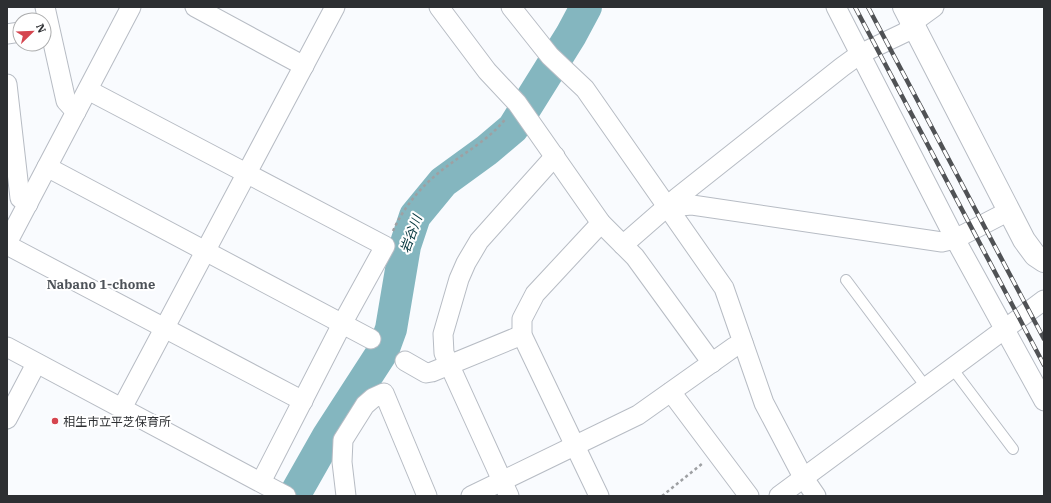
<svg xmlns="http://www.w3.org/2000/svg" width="1051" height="503" viewBox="0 0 1051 503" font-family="'IBM Plex Serif','Noto Sans JP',serif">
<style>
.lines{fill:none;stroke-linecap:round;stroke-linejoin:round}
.river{stroke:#84b6bf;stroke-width:32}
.lane-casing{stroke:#b7bcc4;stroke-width:12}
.street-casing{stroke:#b7bcc4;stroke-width:21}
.secondary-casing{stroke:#b7bcc4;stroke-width:24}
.path{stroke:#9ea0a3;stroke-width:2.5;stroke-dasharray:3 3;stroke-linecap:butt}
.lane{stroke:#fff;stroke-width:10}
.street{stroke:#fff;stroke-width:19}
.secondary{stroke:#fff;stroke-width:22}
.rail-casing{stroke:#505255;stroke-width:4.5}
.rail{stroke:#fff;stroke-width:3;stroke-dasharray:9;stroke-linecap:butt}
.poi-dot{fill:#d5454f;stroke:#fff;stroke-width:1.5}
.labels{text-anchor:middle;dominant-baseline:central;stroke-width:4;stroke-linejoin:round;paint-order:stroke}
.poi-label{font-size:12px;fill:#2d2f32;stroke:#fff;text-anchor:start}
.water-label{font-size:13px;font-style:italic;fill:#02343b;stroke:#fff}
.neighbourhood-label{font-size:13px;font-weight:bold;fill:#4d5258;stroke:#fff}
</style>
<rect width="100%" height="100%" fill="#f9fbfe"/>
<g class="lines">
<!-- river -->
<polyline class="river" points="294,496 328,436 383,351 391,329 405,246 415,216 443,182 487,150 513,128 571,35 586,7"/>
<defs>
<g id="lane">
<polyline points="846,280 926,387"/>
<polyline points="952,368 1013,449"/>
</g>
<g id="street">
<polyline points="45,7 66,101 76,112"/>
<polyline points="195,7 304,66"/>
<polyline points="439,7 487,71 517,103 601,223 623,245 678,197 842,67 860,54 906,32 912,23 934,7"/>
<polyline points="511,7 550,56 585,89 724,288 764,403 803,477 816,496"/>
<polyline points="836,7 955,239 1044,401"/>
<polyline points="7,34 20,32"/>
<polyline points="7,84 20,198 28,204"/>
<polyline points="88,90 385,246 342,324 261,482"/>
<polyline points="47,167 371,339"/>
<polyline points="668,207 692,205 942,242 955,239 1009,211"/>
<polyline points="7,243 131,7"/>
<polyline points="7,245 303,401"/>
<polyline points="623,245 635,257 712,363"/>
<polyline points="7,347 286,496"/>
<polyline points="405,361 426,373 432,372 522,335"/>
<polyline points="671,392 749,496"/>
<polyline points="122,408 335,7"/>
<polyline points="7,419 36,364"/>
<polyline points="346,496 342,462 343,440 365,405 373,398 384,393 427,496"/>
<polyline points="471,496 638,415 734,347 743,343"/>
<polyline points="509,496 444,353 443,334 459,279 466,263 479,241 555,156"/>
<polyline points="599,496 522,335 522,319 535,294 601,223"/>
<polyline points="779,496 1044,300"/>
</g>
<polyline id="secondary" points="904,7 1024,240 1035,255 1044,261"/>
</defs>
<!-- lane casing -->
<use href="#lane" class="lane-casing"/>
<!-- street casing -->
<use href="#street" class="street-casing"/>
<!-- secondary casing -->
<use href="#secondary" class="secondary-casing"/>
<!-- path -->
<g class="path">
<path d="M393,231C405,204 425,182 450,164C469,150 492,137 506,118"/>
<polyline points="662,496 703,463"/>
</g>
<!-- lane -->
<use href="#lane" class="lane"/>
<!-- street -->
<use href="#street" class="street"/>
<!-- secondary -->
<use href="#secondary" class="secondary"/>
<defs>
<g id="rail">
<polyline points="855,7 1044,365"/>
<polyline points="868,7 1044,339"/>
</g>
</defs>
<!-- rail casing -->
<use href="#rail" class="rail-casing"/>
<!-- rail -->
<use href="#rail" class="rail"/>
</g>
<!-- markers -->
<circle class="poi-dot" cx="55" cy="421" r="4"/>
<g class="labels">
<!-- poi labels -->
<g class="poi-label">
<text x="63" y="421">相生市立平芝保育所</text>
</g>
<!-- water labels -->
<g class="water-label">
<text transform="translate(411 234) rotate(-70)">岩谷川</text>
</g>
<!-- neighbourhood labels -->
<g class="neighbourhood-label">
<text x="101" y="284">Nabano 1-chome</text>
</g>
</g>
<!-- border -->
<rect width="1051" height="503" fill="none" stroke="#2d2f32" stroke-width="16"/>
<!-- north arrow -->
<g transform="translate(32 32) rotate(67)"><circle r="19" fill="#ffffff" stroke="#abacad"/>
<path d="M0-3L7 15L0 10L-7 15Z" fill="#d5454f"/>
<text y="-6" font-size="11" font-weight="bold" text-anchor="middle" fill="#2d2f32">N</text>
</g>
</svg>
